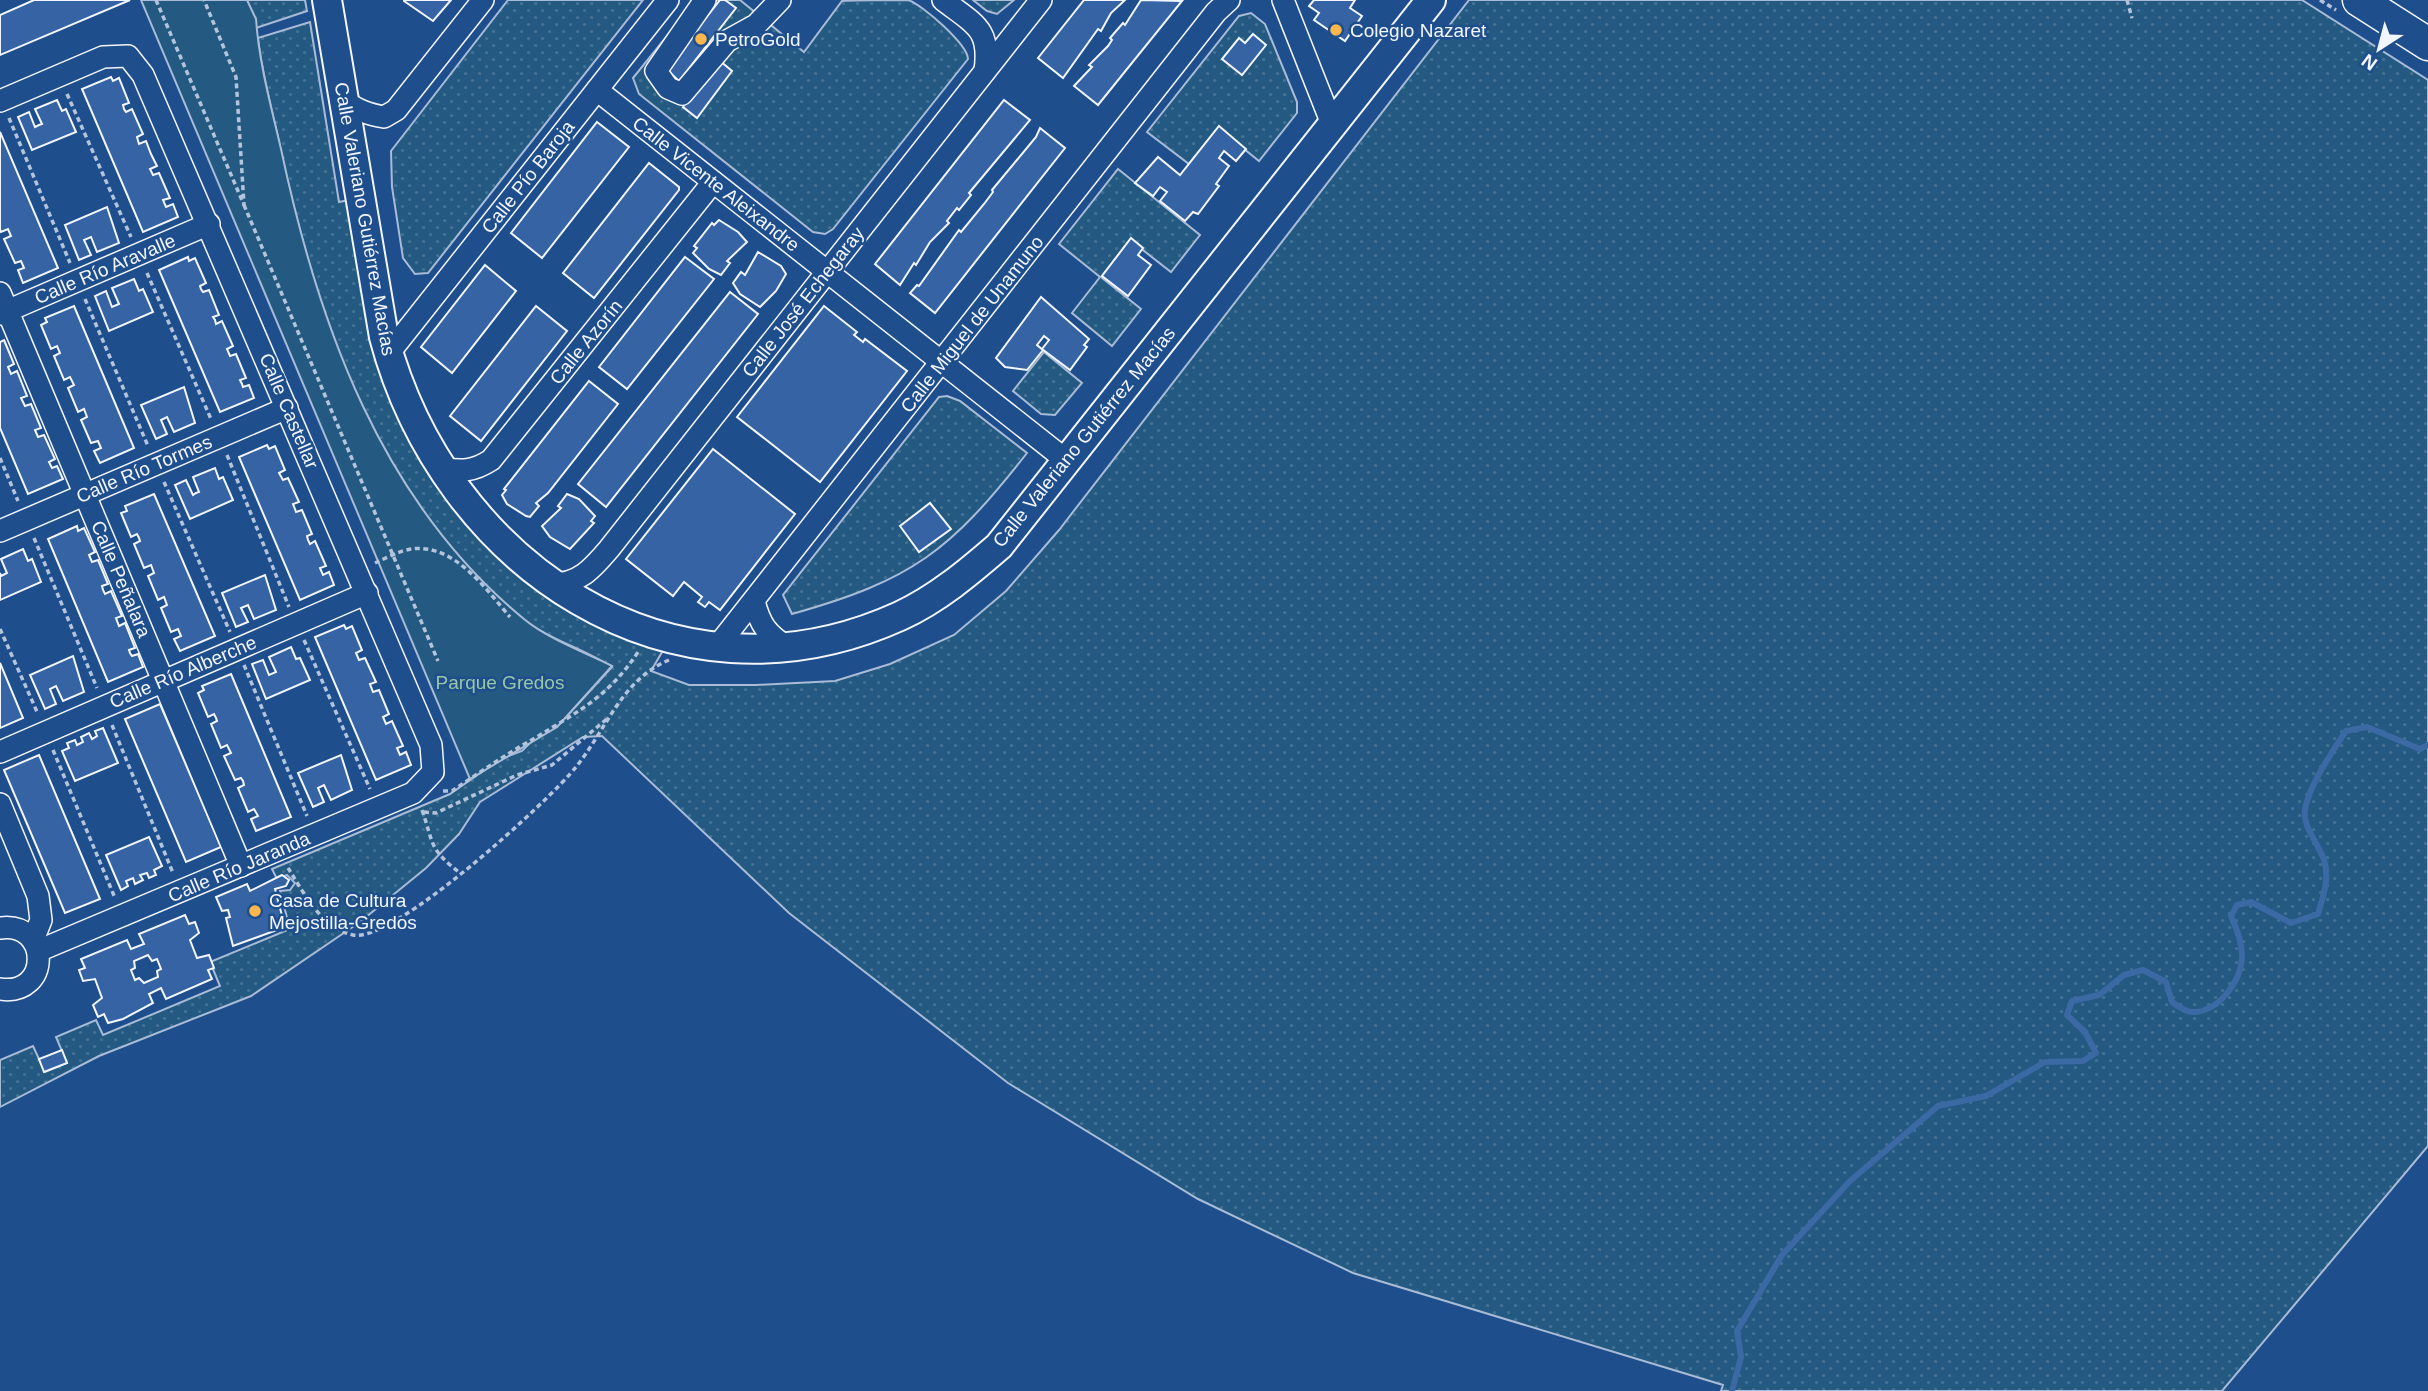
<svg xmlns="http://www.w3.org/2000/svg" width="2428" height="1391" viewBox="0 0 2428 1391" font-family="Arial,sans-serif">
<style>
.grass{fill:url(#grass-dots);stroke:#a8bbd7;stroke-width:2}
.park{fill:#245a82;stroke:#a8bbd7;stroke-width:2}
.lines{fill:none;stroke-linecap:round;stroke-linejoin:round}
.stream{stroke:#3b69a3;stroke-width:6}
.building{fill:#3563a3;stroke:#f2f6ff;stroke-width:2;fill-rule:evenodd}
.minor-casing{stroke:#f2f6ff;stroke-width:24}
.major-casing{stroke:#f2f6ff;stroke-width:32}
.highway-casing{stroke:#f2f6ff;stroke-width:35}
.path{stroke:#b3c4dc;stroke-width:3.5;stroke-dasharray:5 3.5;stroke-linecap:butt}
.minor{stroke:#1f4e8c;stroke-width:21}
.major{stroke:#1f4e8c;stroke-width:28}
.highway{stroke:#1f4e8c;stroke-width:32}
.poi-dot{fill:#ffb74d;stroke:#1f4e8c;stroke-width:2.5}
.labels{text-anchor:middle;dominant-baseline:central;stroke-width:5;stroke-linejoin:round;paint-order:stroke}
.poi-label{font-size:19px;fill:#f2f6ff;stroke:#1f4e8c;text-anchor:start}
.street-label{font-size:19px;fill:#f2f6ff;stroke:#1f4e8c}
.park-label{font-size:19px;fill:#97c8a6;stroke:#1f4e8c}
</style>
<defs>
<pattern id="grass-dots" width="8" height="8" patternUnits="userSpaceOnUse" patternTransform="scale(1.75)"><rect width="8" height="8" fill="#245a82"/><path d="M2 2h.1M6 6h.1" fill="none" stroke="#447295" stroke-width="1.8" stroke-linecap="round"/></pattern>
</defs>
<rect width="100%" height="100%" fill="#1f4e8c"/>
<!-- grass -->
<g class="grass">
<polygon points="247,0 305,0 307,11 256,28"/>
<polygon points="508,0 643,0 428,273 415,274 403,258 392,187 391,151"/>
<path d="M696,0H740L804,52L842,1C855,0 896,0 908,0C922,4 968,45 968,59L833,229L825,234L813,232L639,94L633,78Z"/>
<polygon points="973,0 1014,0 997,14 987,11"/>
<path d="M1469,0H2302L2428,80V1146L2222,1391H1721L1723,1385L1353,1273L1198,1199L1008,1083L789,913L602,736L583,737L480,802L459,834L426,868L360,922L251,996L99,1056L0,1107V1060L33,1046L45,1072L67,1063L56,1037L96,1020L103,1035L220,986L210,962L290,929L280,891L290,890L295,883L287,875L277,879L272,869L450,794L500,759L522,751L537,736L557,727L612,667C584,649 548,639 523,619C379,500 318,325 280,147C273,112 262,75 258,38L310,22L339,202L349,200L362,284L379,364L398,418L419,458L451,503L665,647L651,671L689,685H756L835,681L890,664L954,635L1006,591L1059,530Z"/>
<polygon points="1251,13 1265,24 1297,102 1297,113 1259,161 1218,128 1189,164 1147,132 1239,16"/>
<polygon points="1118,169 1200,235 1171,272 1130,240 1101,277 1141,309 1112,346 1072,313 1100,277 1059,244"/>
<polygon points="1044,352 1082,383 1055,415 1041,414 1013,391"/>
<path d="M947,396L960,401L1027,453C950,551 913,580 792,614L783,595L939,397Z"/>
</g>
<!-- park -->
<path class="park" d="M141,0H247L256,19C259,63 271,106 281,149C318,324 381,502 524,619C548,639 584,652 612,666L557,727L470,779Z"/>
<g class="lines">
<!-- stream -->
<path class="stream" d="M1732,1391L1741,1357L1737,1331L1782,1255L1850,1181L1938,1106L1986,1096L2045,1062L2083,1061L2096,1053L2085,1032L2067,1015L2072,1001L2099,995L2124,975L2143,970L2166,982L2172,1002C2178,1006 2185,1012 2192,1012C2217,1013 2240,983 2242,959C2243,944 2237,930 2231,916L2237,905L2251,902L2291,923L2318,914C2323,897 2330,878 2324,860C2319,844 2302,827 2305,809C2310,784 2332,752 2346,731L2367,727L2420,749L2428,745"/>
</g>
<!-- building -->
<g class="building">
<polygon points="34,0 130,0 0,55 0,15"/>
<polygon points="451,0 433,21 404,1 404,0"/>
<polygon points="720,0 725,0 736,8 679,81 666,69"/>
<polygon points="1084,0 1125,0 1111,13 1101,31 1098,29 1063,78 1038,58"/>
<polygon points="1141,0 1182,1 1098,105 1074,86 1092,67 1089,65 1108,46 1112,40 1110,38 1123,23 1125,25"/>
<polygon points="1314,0 1355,0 1350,8 1362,16 1345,41 1314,20 1319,13 1309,6"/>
<polygon points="1253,34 1266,45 1242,75 1222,59 1239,38 1245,43"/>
<polygon points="719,60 732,71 697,118 683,107"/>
<polygon points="111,77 113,81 119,78 129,103 123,105 124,109 126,112 132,109 143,134 137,137 139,144 146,141 151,154 157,166 150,169 153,175 159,173 170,198 163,200 166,207 173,204 178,217 143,232 82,89"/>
<polygon points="57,100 62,111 66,109 76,132 32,150 18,117 29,112 35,127 39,125 42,124 35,109"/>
<polygon points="1004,100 1030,120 969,193 971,195 959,210 957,208 947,221 949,223 930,242 916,265 914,263 900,285 875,264"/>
<polygon points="597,122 629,147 542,258 511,233"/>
<polygon points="1219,126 1246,149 1236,161 1224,151 1219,158 1229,166 1216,184 1219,186 1198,214 1193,212 1185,221 1160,201 1167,192 1160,187 1153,196 1135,183 1158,157 1180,175"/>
<polygon points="1040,128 1065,148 935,313 910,293 917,285 919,286 959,230 961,232 984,204 993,192 992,190 1036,137"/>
<polygon points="0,132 58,268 23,283 18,270 24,268 21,261 15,263 4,239 11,236 8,229 1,232 0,229"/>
<polygon points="649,163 679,187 679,190 594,298 563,273"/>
<polygon points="107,207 119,243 97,252 91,237 84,240 91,255 79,260 65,225"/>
<polygon points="719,220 738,232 747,242 727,261 730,263 721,275 709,269 693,253 697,248 694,246 712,223 714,225"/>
<polygon points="1131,238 1143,248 1138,255 1151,265 1128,296 1102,276"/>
<polygon points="758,252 781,266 786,274 776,291 760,307 740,294 733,283 741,272 745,275"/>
<polygon points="188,257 189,261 195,258 206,283 200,286 201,289 203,292 209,290 219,315 213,317 215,320 216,324 222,321 233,346 227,349 230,356 236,354 246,378 240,380 242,384 243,387 249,385 254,398 220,412 159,270"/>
<polygon points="685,257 714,279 627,389 599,367"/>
<polygon points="485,265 516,291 452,373 421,347"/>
<polygon points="134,279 139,291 143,289 153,312 109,331 95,296 106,291 112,307 119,304 112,288"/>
<polygon points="730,292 758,314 606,507 578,484"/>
<polygon points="1041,297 1089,339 1084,345 1087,347 1070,370 1042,349 1049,340 1044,336 1037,345 1043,350 1027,370 1005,367 996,358"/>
<polygon points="74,306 134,448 100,463 94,451 101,448 98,441 91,443 81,420 87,417 84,409 78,412 68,388 74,385 70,377 64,380 54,356 60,353 57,346 51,349 41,325 47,322 45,318"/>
<polygon points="536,306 567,331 481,441 450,416"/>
<polygon points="824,306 857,332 854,335 863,342 865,339 907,371 820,482 737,417"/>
<polygon points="4,340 14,364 8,367 11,374 17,371 27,396 21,398 25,406 31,404 41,428 35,430 38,437 44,435 55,459 49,462 52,468 57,466 63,479 28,494 0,428 0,342"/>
<polygon points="589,381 618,404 548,493 536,503 539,506 530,517 526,516 507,504 502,495 506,490 504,489"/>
<polygon points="184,387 195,423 174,432 167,417 161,420 167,434 156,439 141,405"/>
<polygon points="267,445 269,449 275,446 285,470 279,473 283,480 288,478 299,502 293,504 295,509 296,512 302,510 312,534 307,536 308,540 310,544 315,541 326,566 320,568 323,575 329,572 334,585 300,600 239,457"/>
<polygon points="713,449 795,514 720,610 709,602 705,607 698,602 702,597 684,582 673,596 626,559"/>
<polygon points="215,468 219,479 223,477 233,500 190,519 175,485 186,480 193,495 196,493 199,492 193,477"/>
<polygon points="154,494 215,636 180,651 174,639 181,636 178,629 171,632 161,608 167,605 164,597 158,600 148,576 154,573 151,565 144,568 134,544 140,541 139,538 137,534 131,537 121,513 127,511 125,506"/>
<polygon points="567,494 579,499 595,516 591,521 594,523 570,549 550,537 542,526 561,508 558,506"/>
<polygon points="930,503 951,529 919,552 900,526"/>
<polygon points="77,526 78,531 84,528 95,552 89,555 92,562 98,560 108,584 102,586 103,590 105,594 111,591 122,616 116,618 119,626 125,623 135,648 129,650 130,653 132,656 138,654 143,667 108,682 48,539"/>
<polygon points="23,549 28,561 32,559 41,582 0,600 0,573 1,576 7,573 1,559"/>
<polygon points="265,575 276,610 254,619 248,605 241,608 248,622 236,627 222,593"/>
<polygon points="344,625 346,629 352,626 362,650 356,653 359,660 365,658 376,682 370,684 373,692 379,690 389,714 383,717 386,724 392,721 403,746 397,748 400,755 406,752 411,765 376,780 315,637"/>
<polygon points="291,647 296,659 300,658 310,680 266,699 252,664 263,660 269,675 276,672 269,657"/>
<polygon points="73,656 84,692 63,701 56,686 50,689 56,704 45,709 30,675"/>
<polygon points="0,663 23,718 0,728"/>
<polygon points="231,674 291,817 256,831 251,819 258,816 254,809 248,812 238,788 244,785 243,781 241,778 235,780 224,756 231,753 227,745 221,748 211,724 217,721 216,718 214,714 208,717 198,693 204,690 202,686"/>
<polygon points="160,704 221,847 186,862 125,719"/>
<polygon points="103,728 118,763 75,781 62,751 69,748 67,743 75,740 77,745 83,742 81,737 89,733 92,739 97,736 95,731"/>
<polygon points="39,755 100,899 65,913 4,770"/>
<polygon points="341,755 352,790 331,800 324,785 318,788 324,802 313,807 298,773"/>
<polygon points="149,837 162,866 154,870 156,875 149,878 147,873 140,875 143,880 135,884 133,878 126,881 128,886 121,890 106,855"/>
<polygon points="282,875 289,880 286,886 275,889 285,927 233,946 226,918 230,917 228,910 222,911 216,897 247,884 250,891"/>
<path d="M185,915L189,924L195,922L199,933L190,940L197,958L209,955L214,968L208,970L212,979L166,999L161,988L149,994L153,1003L123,1019L108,1023L104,1014L98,1017L93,1005L102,998L95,979L83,981L79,970L85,968L81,959L127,940L131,949L144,944L139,934ZM148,955L152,961L157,959L161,969L157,971L158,977L144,983L139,978L135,980L131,970L135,968L134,961Z"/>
<polygon points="62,1050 67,1063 44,1072 39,1059"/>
</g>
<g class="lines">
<defs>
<g id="minor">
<polyline points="705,0 656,71 668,88 682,94 727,41 756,25 780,0"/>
<path d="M943,0C974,24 991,28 985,71"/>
<polyline points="1283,0 1332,124"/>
<polyline points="597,90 1067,461"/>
<path d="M343,100C357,110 367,114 384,117L396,110L483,0"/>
<polyline points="0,101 103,57 128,56 143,75 431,745 433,772 413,793 38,951"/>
<polyline points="0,293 241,866"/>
<polyline points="0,314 209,224"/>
<polyline points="389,353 668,0"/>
<path d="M442,468C462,472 474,471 491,460L713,182"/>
<polyline points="0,531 287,408"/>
<path d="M552,584C579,584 592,569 609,549L1041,0"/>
<path d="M754,601C760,625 767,634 787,647"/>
<polyline points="716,648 1216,12 1229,0"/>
<polyline points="0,752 367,593"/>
<polyline points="0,804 38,896 41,920 33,940"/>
<path d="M0,928C51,921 51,997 0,989"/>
</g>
<path id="major" d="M327,0L384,337C444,563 671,720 900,616C937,599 969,572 999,546L1431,0"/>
<polyline id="highway" points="2359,0 2428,44"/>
</defs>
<!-- minor casing -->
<use href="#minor" class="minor-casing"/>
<!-- major casing -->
<use href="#major" class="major-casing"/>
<!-- highway casing -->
<use href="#highway" class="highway-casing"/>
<!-- path -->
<g class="path">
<polyline points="156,0 244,205 236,77 204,0"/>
<polyline points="2127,0 2132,18"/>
<polyline points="2320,0 2336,10"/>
<polyline points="67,94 131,237"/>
<polyline points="9,118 70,263"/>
<polyline points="244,205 438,661"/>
<polyline points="147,273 211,419"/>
<polyline points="85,299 148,446"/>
<polyline points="227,455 289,607"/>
<polyline points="0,458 18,501"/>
<polyline points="164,482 230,632"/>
<polyline points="34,538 97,688"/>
<path d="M375,563C386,558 399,551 411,549C454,543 485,588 510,617"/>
<polyline points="0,629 38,714"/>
<polyline points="304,640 370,789"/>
<polyline points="244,665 307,816"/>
<polyline points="112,725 173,873"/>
<polyline points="53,750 115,898"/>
<path d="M443,791H452C479,773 506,754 535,738C579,711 609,696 638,652"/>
<path d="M422,810C434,844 428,848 460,873"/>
<polyline points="424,812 436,813 517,775 552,765 608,718"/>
<path d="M288,868C304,893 321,928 353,935C393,944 549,801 576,767C606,730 622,679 669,660"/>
</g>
<!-- minor -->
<use href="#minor" class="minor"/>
<!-- major -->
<use href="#major" class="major"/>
<!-- highway -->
<use href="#highway" class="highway"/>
</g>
<!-- markers -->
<g class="poi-dot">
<circle cx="1336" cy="30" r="7"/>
<circle cx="701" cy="39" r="7"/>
<circle cx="255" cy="911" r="7"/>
</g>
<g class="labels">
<!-- poi labels -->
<g class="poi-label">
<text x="1350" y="30">Colegio Nazaret</text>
<text x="715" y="39">PetroGold</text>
<text x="269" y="900">Casa de Cultura<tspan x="269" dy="22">Mejostilla-Gredos</tspan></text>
</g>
<!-- street labels -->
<g class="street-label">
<text transform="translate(528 177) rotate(-52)">Calle Pío Baroja</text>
<text transform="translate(716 184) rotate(38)">Calle Vicente Aleixandre</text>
<text transform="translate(365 219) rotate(80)">Calle Valeriano Gutiérrez Macías</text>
<text transform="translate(105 269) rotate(-23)">Calle Río Aravalle</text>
<text transform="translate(803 302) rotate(-52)">Calle José Echegaray</text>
<text transform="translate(972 324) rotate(-52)">Calle Miguel de Unamuno</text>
<text transform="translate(586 342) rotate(-51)">Calle Azorín</text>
<text transform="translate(289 411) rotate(67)">Calle Castellar</text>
<text transform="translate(1084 437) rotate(-51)">Calle Valeriano Gutiérrez Macías</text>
<text transform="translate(144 469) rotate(-23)">Calle Río Tormes</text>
<text transform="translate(121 579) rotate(67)">Calle Peñalara</text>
<text transform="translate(183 672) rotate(-23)">Calle Río Alberche</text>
<text transform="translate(239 867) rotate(-23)">Calle Río Jaranda</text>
</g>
<!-- park labels -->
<g class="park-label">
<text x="500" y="682">Parque Gredos</text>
</g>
</g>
<!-- north arrow -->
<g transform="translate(2379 49) rotate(216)" stroke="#1f4e8c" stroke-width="5" paint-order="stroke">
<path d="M0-5L12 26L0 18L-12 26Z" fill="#f2f6ff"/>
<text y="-10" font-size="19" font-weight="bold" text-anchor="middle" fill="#f2f6ff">N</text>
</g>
</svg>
